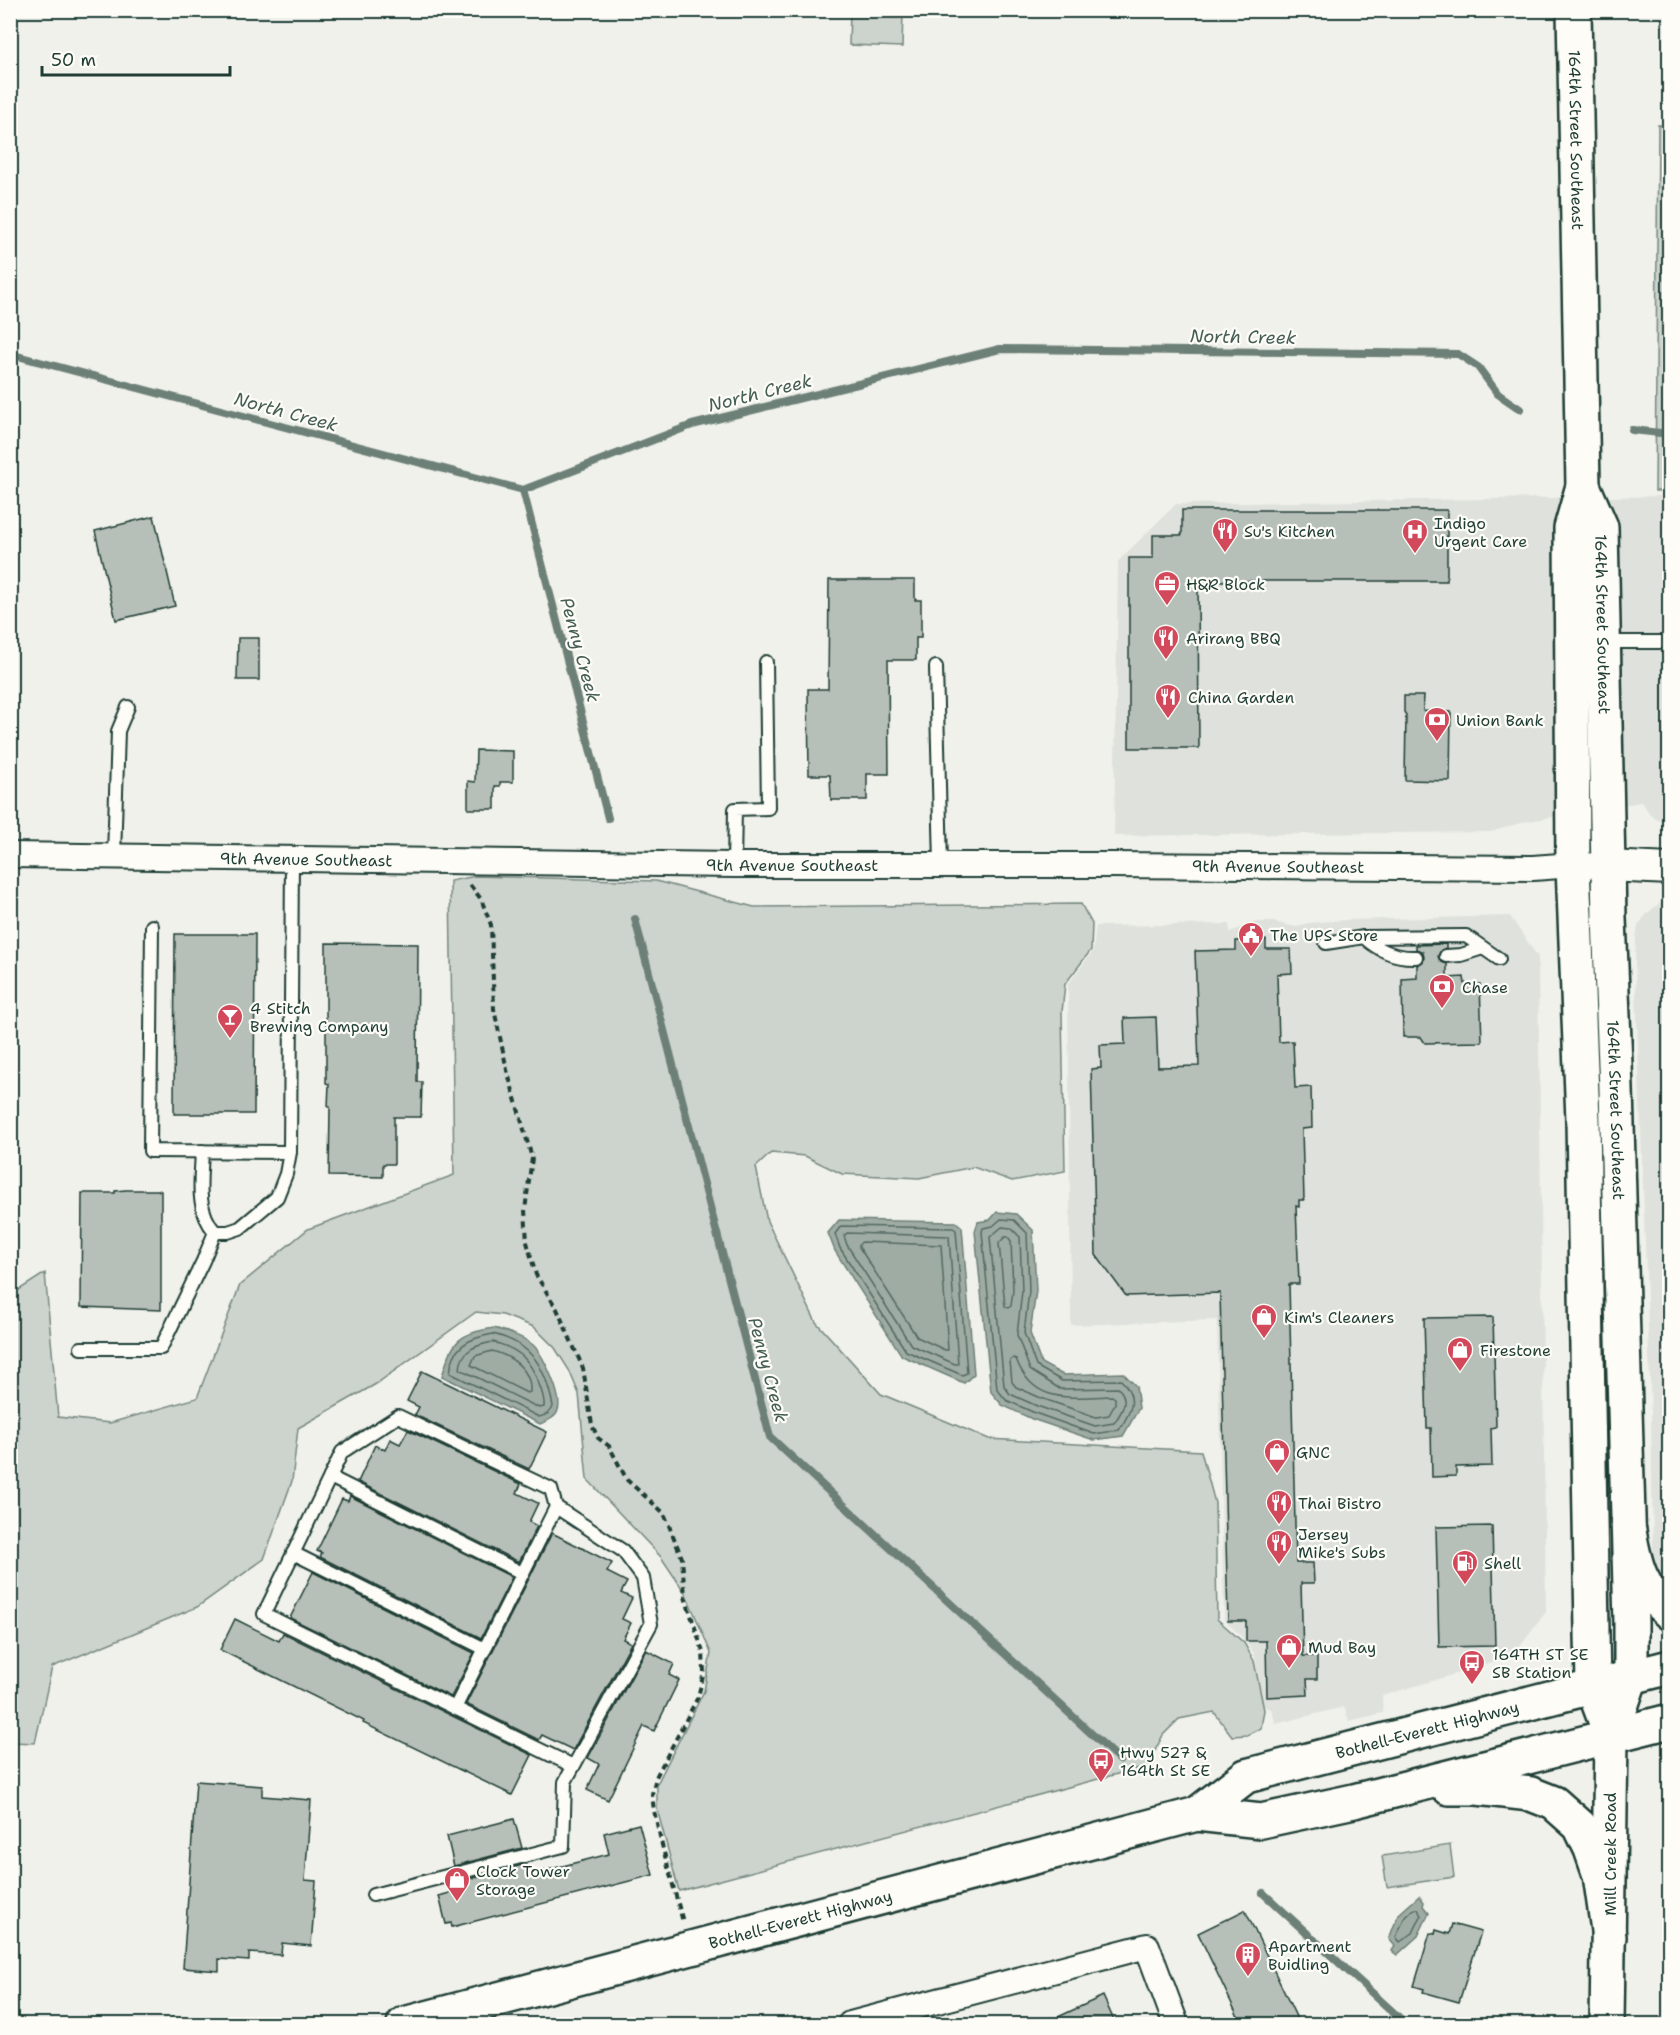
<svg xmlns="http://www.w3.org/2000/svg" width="1680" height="2035" viewBox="0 0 1680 2035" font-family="'Shantell Sans',sans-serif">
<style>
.built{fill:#dfe2dc}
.green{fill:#cdd3cd;stroke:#768880;stroke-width:1.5}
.water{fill:#9faca4;stroke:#6c8077;stroke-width:1.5}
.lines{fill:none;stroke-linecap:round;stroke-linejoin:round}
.shore{stroke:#526961;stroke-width:1.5}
.stream{stroke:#6c8077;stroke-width:8}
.building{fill:#b6bfb8;stroke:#1f3d34;stroke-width:1.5}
.service-casing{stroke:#1f3d34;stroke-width:16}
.minor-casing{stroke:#1f3d34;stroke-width:28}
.tertiary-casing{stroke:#1f3d34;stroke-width:34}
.secondary-casing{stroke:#1f3d34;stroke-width:38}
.primary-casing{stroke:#1f3d34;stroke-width:38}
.path{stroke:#1f3d34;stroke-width:4;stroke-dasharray:6 4.5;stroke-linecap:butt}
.service{stroke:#fdfcf7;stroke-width:12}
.minor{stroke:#fdfcf7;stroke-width:24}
.tertiary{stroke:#fdfcf7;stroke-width:30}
.secondary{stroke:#fdfcf7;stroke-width:33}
.primary{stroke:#fdfcf7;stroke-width:33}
.labels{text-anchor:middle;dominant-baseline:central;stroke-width:4.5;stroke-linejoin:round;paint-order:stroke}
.street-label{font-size:16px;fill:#1f3d34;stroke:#fdfcf7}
.poi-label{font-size:16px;fill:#1f3d34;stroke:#fdfcf7;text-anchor:start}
.water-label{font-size:18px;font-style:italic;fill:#455e56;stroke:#fdfcf7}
</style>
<rect width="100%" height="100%" fill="#f0f1eb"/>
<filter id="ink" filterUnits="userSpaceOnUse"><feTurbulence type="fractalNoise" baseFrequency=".0167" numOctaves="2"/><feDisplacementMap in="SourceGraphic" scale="12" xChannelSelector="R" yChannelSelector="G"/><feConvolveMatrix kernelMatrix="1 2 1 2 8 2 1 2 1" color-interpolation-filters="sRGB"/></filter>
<g filter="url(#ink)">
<!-- built -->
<g class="built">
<polygon points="1669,496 1669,826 1651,815 1641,802 1524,822 1491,832 1114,836 1118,561 1176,504"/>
<polygon points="1669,898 1669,1592 1658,1575 1653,1555 1651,1414 1635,962 1636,938 1638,926 1644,917 1653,908"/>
<polygon points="1510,916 1538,957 1546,1612 1512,1657 1382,1696 1383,1713 1349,1721 1344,1707 1276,1724 1271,1709 1263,1706 1254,1653 1239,1634 1224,1620 1217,1320 1071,1325 1068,984 1093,951 1096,926 1229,924 1230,932 1256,922 1274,922 1297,927 1307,923 1343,920"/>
</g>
<!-- green -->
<g class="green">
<polygon points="850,11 903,11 902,47 849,45"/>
<polygon points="1658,125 1670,126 1670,491 1655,491"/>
<polygon points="476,876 656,881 754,907 1081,904 1092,924 1091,950 1065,984 1062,1012 1065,1171 1012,1181 973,1167 919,1178 842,1174 805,1156 771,1153 756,1167 767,1221 816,1322 881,1394 989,1439 1201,1451 1215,1503 1217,1619 1244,1643 1254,1661 1264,1710 1261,1728 1247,1735 1232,1736 1214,1712 1179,1719 1163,1735 1147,1766 679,1891 657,1809 657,1784 704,1691 711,1653 686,1594 661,1557 587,1479 579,1394 569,1370 555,1348 534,1327 503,1315 476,1312 376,1384 298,1428 292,1481 264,1559 197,1607 52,1667 35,1743 11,1742 11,1295 45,1273 58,1417 110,1423 197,1398 240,1285 308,1229 454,1175 450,881"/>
<polygon points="1450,1845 1454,1877 1387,1887 1382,1856"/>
</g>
<!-- water -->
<g class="water">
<polygon points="997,1212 1016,1214 1033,1230 1036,1291 1030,1333 1041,1363 1063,1375 1123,1373 1136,1386 1139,1408 1123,1436 1094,1440 1032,1419 1002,1405 991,1392 975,1231 978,1222 990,1220"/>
<polygon points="839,1220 956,1222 962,1227 974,1374 964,1383 902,1356 835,1251 828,1233"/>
<path d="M494,1328C507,1332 522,1336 533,1345C543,1354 563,1397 558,1410C556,1418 547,1421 540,1424L442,1376C453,1341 457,1334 494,1328Z"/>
<polygon points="1419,1896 1424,1902 1423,1906 1429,1913 1418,1936 1397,1955 1392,1951 1395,1946 1389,1939 1398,1915"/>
</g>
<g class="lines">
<!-- shore -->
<g class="shore">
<path d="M1001,1219L1014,1220L1027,1233L1029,1291L1024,1333L1036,1366L1062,1381L1121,1380C1139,1398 1131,1412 1119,1430L1094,1434L1035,1413L1006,1400L997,1389L982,1232L983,1228L993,1226Z"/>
<polygon points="841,1226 953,1228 956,1230 967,1373 962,1375 906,1351 840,1248 835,1234"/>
<path d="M1002,1227L1011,1228L1020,1237L1022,1291L1017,1335L1030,1370L1060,1389L1118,1388C1130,1399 1122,1412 1114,1423L1095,1426L1037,1406L1010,1394L1004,1386L990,1237Z"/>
<polygon points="847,1233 949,1236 958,1364 955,1364 911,1345 847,1245 844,1236"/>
<polygon points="1005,1237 1008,1237 1011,1241 1013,1290 1011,1306 1008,1308 1005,1306 999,1243"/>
<polygon points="862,1242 941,1245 948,1350 945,1350 917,1337 859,1247 859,1244"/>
<path d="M493,1334C533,1344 545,1367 553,1406C552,1412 545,1416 539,1417L450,1373C452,1346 469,1338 493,1334Z"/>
<path d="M493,1342C519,1349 530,1359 539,1384C542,1392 545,1399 544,1407L539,1408L460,1369C461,1350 476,1345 493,1342Z"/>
<path d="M492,1351C512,1356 532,1370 530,1392L527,1393L471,1365L475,1356Z"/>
<path d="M1013,1358L1016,1359C1034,1406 1071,1397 1112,1396L1115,1398V1404L1109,1415L1096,1417L1041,1398L1016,1387L1012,1382L1010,1361Z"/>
<polygon points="1414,1909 1418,1909 1421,1916 1413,1933 1400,1942 1396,1937 1404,1919"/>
</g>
<!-- stream -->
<g class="stream">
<polyline points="10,354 523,490 692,425 1000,349 1458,354 1478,367 1498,394 1520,409"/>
<polyline points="1632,430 1670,434"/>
<polyline points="523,490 608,818"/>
<polyline points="635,919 770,1437 1120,1760"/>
<polyline points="1263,1893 1406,2024"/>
</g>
</g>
<!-- building -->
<g class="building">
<polygon points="1182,510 1447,510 1447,581 1198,581 1199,748 1129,748 1129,558 1153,558 1153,535 1182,535"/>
<polygon points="154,516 175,606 116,620 95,531"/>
<polygon points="829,580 915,580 915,600 921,600 921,638 916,638 916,660 888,660 889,774 867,774 867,800 831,800 830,775 809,775 808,689 828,689"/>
<polygon points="238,638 259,638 259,680 237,680"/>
<polygon points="1404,696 1424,696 1423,711 1451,712 1450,781 1405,780 1406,715 1404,712"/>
<polygon points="476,750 513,751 513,782 500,782 500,786 495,786 495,809 468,809 468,781 475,782"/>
<polygon points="175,934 255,934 254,1114 174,1114"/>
<polygon points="1266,940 1266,949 1291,949 1292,973 1277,974 1279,1042 1293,1041 1295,1088 1311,1087 1312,1128 1302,1129 1304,1200 1299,1200 1299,1207 1296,1206 1299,1284 1289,1284 1296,1563 1313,1563 1314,1583 1301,1583 1303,1656 1317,1656 1317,1679 1307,1679 1308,1695 1267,1697 1266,1641 1246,1641 1246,1621 1228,1621 1220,1293 1126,1296 1096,1255 1091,1069 1101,1068 1100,1045 1125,1044 1124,1018 1156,1017 1158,1067 1199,1066 1195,951 1236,950 1236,941"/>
<polygon points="326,943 418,944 417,1082 422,1082 421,1117 394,1117 394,1164 383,1164 383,1177 329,1176 330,1107 328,1107 329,1084 326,1083"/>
<polygon points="1446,944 1446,948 1441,950 1438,956 1440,961 1447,964 1447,978 1464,977 1465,984 1480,984 1482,1042 1425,1043 1421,1037 1403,1037 1402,979 1417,978 1417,965 1423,962 1424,958 1423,952 1416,949 1416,945"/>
<polygon points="126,1190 159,1190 159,1191 161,1191 161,1310 81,1307 82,1193 115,1193 115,1191"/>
<polygon points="1493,1317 1496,1427 1491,1428 1492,1466 1456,1467 1456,1476 1432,1477 1431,1428 1427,1428 1424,1318"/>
<polygon points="422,1371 547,1432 529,1469 415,1415 419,1407 407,1401"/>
<polygon points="408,1430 521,1484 517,1493 538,1503 529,1522 537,1526 519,1562 358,1482 375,1445 385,1450 390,1439 400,1444"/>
<polygon points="350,1496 512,1577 481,1638 320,1557 322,1553 317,1551 342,1499 348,1501"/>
<polygon points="1492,1526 1495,1646 1439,1647 1436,1527"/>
<polygon points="552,1533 612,1563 607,1572 627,1582 621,1593 632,1598 622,1619 631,1623 623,1639 631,1643 573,1750 542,1735 539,1740 466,1704"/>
<polygon points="313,1572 474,1653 451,1697 290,1618"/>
<polygon points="235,1619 279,1641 283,1633 532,1755 512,1795 363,1723 364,1721 220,1650"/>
<polygon points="646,1650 674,1664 669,1675 679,1680 654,1731 644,1726 608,1800 587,1790 599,1764 588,1758"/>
<polygon points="196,1781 262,1786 262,1796 311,1800 305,1880 316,1881 311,1946 282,1943 281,1955 249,1953 249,1961 219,1959 219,1971 183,1968"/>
<polygon points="514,1819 522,1848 454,1866 447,1836"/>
<polygon points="639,1824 653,1875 452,1927 451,1923 446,1924 439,1896 460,1890 458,1882 526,1864 528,1875 609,1854 604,1833"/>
<polygon points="1245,1910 1300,2025 1242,2025 1198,1933"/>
<polygon points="1452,1924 1481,1932 1459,2002 1423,1992 1424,1989 1414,1986 1430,1933 1435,1934 1436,1930 1449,1934"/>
<polygon points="1103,1996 1116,2025 1041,2025"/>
</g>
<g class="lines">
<defs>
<g id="service">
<polyline points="1604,642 1670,642"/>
<polyline points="936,667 941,864"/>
<polyline points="114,856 118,731 128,707"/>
<polyline points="734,865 735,809 768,808 766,662"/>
<polyline points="152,926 150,1151 290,1152"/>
<path d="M1364,937C1379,951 1395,958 1416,957"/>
<polyline points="1326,943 1364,937 1466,936 1499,959"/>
<polyline points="1446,956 1461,955 1483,948"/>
<path d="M202,1151C201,1180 195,1209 215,1232"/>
<polyline points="81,1348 161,1348 203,1261 215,1232 228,1232 240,1228 277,1197 286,1174 290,1152 292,858"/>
<polyline points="330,1477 522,1573"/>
<polyline points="293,1553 485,1649"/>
<polyline points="455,1708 556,1507"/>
<polyline points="373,1895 563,1846 565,1782 651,1624 643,1578 623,1551 556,1507 551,1489 398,1416 342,1452 264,1614 573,1766"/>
</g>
<g id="minor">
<path id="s1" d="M10,855L734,865H1111L1533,868L1573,865L1608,866"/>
<polyline points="850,2024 1147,1946 1176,2024"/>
</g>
<polyline id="tertiary" points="1608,866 1670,869"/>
<g id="secondary">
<path id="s2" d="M1574,10L1583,486L1571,528L1573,865L1583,1120L1593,1688L1611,1736L1607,2024"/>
<path id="s3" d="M1583,486L1601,527L1609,918L1616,1089L1631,1623V1677L1611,1736"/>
</g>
<g id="primary">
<path d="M1629,1531C1635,1566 1641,1590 1670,1613"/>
<polyline points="1449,1788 1477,1788 1531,1794 1554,1803 1580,1826 1591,1849 1600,1875 1609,1937"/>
<path id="s4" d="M1197,1814L1246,1776L1670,1667"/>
<path id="s5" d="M404,2024L1197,1814L1261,1821L1354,1801L1670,1721"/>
</g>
</defs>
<!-- service casing -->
<use href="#service" class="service-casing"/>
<!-- minor casing -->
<use href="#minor" class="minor-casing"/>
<!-- tertiary casing -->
<use href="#tertiary" class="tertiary-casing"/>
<!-- secondary casing -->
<use href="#secondary" class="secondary-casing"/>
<!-- primary casing -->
<use href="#primary" class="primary-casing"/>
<!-- path -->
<g class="path">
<polyline points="470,885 481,899 491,925 494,1009 507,1070 532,1158 525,1210 527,1242 536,1275 557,1309 583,1368 592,1425 598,1438 609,1446 627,1480 664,1513 682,1558 685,1597 703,1652 704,1672 698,1697 656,1777 652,1794 654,1811 662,1845 683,1922"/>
<polyline points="1665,1803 1670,1810"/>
</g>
<!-- service -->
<use href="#service" class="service"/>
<!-- minor -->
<use href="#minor" class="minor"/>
<!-- tertiary -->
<use href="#tertiary" class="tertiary"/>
<!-- secondary -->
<use href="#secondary" class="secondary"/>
<!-- primary -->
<use href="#primary" class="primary"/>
</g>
</g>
<!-- icons -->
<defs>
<symbol id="restaurant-pin" viewBox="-11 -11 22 30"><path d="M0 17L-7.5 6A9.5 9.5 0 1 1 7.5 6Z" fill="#d1495b" stroke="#fdfcf7"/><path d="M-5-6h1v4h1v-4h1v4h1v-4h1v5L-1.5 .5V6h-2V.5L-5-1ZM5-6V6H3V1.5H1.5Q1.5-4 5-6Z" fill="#fff"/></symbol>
<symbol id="hospital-pin" viewBox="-11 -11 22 30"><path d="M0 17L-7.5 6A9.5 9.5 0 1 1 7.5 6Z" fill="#d1495b" stroke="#fdfcf7"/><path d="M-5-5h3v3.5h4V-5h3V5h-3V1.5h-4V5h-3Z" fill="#fff"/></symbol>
<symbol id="office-pin" viewBox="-11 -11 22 30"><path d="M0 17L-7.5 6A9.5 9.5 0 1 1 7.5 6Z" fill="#d1495b" stroke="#fdfcf7"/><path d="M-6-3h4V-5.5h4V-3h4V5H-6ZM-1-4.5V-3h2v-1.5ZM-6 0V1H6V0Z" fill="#fff"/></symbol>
<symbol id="bank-pin" viewBox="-11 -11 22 30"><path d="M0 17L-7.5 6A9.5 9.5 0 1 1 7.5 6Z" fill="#d1495b" stroke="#fdfcf7"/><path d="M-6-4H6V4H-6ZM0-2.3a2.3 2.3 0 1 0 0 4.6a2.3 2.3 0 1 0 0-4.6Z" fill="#fff"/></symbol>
<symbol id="civic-pin" viewBox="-11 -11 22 30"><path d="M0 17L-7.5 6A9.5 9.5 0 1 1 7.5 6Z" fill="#d1495b" stroke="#fdfcf7"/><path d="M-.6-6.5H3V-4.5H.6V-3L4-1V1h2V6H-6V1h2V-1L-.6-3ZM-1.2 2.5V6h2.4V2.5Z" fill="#fff"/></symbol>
<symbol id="bar-pin" viewBox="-11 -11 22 30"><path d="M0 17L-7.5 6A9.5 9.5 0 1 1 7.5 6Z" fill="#d1495b" stroke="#fdfcf7"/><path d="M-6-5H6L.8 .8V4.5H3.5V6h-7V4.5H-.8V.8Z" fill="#fff"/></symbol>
<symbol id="shop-pin" viewBox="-11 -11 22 30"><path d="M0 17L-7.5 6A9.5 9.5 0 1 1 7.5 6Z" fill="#d1495b" stroke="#fdfcf7"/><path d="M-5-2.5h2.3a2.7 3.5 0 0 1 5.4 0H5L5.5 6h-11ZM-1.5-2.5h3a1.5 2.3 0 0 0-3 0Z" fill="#fff"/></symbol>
<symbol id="fuel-pin" viewBox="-11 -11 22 30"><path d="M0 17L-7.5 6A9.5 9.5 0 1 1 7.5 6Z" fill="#d1495b" stroke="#fdfcf7"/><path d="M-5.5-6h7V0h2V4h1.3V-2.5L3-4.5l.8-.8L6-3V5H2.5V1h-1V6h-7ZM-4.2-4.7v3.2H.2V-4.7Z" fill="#fff"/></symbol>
<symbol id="bus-pin" viewBox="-11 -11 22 30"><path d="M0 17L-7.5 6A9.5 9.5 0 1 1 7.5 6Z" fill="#d1495b" stroke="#fdfcf7"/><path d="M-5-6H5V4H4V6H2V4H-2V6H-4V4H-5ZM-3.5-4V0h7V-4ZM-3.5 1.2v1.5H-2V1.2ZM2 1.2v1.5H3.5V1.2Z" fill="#fff"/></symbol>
<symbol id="building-pin" viewBox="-11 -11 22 30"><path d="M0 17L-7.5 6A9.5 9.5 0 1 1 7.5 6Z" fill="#d1495b" stroke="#fdfcf7"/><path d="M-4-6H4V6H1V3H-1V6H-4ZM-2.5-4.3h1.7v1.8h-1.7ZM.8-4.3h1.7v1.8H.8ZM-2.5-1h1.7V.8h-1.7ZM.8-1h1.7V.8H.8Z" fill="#fff"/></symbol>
</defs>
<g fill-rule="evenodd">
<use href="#restaurant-pin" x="1210" y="516" width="30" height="40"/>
<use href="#hospital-pin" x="1400" y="517" width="30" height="40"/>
<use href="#office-pin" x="1152" y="569" width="30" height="40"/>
<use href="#restaurant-pin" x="1151" y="623" width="30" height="40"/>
<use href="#restaurant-pin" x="1153" y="682" width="30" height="40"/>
<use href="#bank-pin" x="1422" y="705" width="30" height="40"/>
<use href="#civic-pin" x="1236" y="920" width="30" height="40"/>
<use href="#bank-pin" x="1427" y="972" width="30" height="40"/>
<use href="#bar-pin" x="215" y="1002" width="30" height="40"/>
<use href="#shop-pin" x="1249" y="1302" width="30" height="40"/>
<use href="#shop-pin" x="1445" y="1335" width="30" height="40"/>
<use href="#shop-pin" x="1262" y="1437" width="30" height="40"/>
<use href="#restaurant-pin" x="1264" y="1488" width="30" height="40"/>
<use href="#restaurant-pin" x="1264" y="1528" width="30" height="40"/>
<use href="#fuel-pin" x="1450" y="1548" width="30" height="40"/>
<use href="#shop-pin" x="1274" y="1632" width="30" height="40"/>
<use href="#bus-pin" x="1457" y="1648" width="30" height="40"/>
<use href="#bus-pin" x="1086" y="1746" width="30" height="40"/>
<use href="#shop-pin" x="442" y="1865" width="30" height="40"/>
<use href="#building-pin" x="1233" y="1940" width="30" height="40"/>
</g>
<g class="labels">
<!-- street labels -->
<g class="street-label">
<text stroke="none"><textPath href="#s2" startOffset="130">164th Street Southeast</textPath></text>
<text stroke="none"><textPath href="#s3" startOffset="142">164th Street Southeast</textPath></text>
<text stroke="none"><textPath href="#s1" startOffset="296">9th Avenue Southeast</textPath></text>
<text stroke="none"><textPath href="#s1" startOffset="782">9th Avenue Southeast</textPath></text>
<text stroke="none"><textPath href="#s1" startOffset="1268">9th Avenue Southeast</textPath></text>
<text stroke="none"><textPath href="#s3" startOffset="628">164th Street Southeast</textPath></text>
<text stroke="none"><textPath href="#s4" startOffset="249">Bothell-Everett Highway</textPath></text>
<text transform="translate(1610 1854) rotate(-90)">Mill Creek Road</text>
<text stroke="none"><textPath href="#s5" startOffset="410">Bothell-Everett Highway</textPath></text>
</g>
<!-- poi labels -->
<g class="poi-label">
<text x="1434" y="523">Indigo<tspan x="1434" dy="18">Urgent Care</tspan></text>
<text x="1244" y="531">Su's Kitchen</text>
<text x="1186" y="584">H&amp;R Block</text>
<text x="1186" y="638">Arirang BBQ</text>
<text x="1188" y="697">China Garden</text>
<text x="1456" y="720">Union Bank</text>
<text x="1270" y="935">The UPS Store</text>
<text x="1462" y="987">Chase</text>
<text x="250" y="1008">4 Stitch<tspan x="250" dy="18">Brewing Company</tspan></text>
<text x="1284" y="1317">Kim's Cleaners</text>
<text x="1480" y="1350">Firestone</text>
<text x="1296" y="1452">GNC</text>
<text x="1298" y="1503">Thai Bistro</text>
<text x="1298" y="1534">Jersey<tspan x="1298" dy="18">Mike's Subs</tspan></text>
<text x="1484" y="1563">Shell</text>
<text x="1308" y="1647">Mud Bay</text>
<text x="1492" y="1654">164TH ST SE<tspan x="1492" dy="18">SB Station</tspan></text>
<text x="1120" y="1752">Hwy 527 &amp;<tspan x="1120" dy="18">164th St SE</tspan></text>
<text x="476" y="1871">Clock Tower<tspan x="476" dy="18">Storage</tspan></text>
<text x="1268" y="1946">Apartment<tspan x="1268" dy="18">Buidling</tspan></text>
</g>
<!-- water labels -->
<g class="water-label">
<text transform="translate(1243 337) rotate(1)">North Creek</text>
<text transform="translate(760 393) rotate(-14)">North Creek</text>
<text transform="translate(286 412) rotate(15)">North Creek</text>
<text transform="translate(580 650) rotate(75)">Penny Creek</text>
<text transform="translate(768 1370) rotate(75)">Penny Creek</text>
</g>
</g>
<!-- margin -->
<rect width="1680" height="2035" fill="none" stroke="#fdfcf7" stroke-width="36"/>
<rect x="18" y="18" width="1644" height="1999" fill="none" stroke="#1f3d34" stroke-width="2" filter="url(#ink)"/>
<!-- scale -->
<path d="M42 66v9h188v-9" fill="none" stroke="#1f3d34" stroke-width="3"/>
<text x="51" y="66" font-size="18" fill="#1f3d34" stroke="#fdfcf7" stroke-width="4.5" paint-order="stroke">50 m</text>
</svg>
